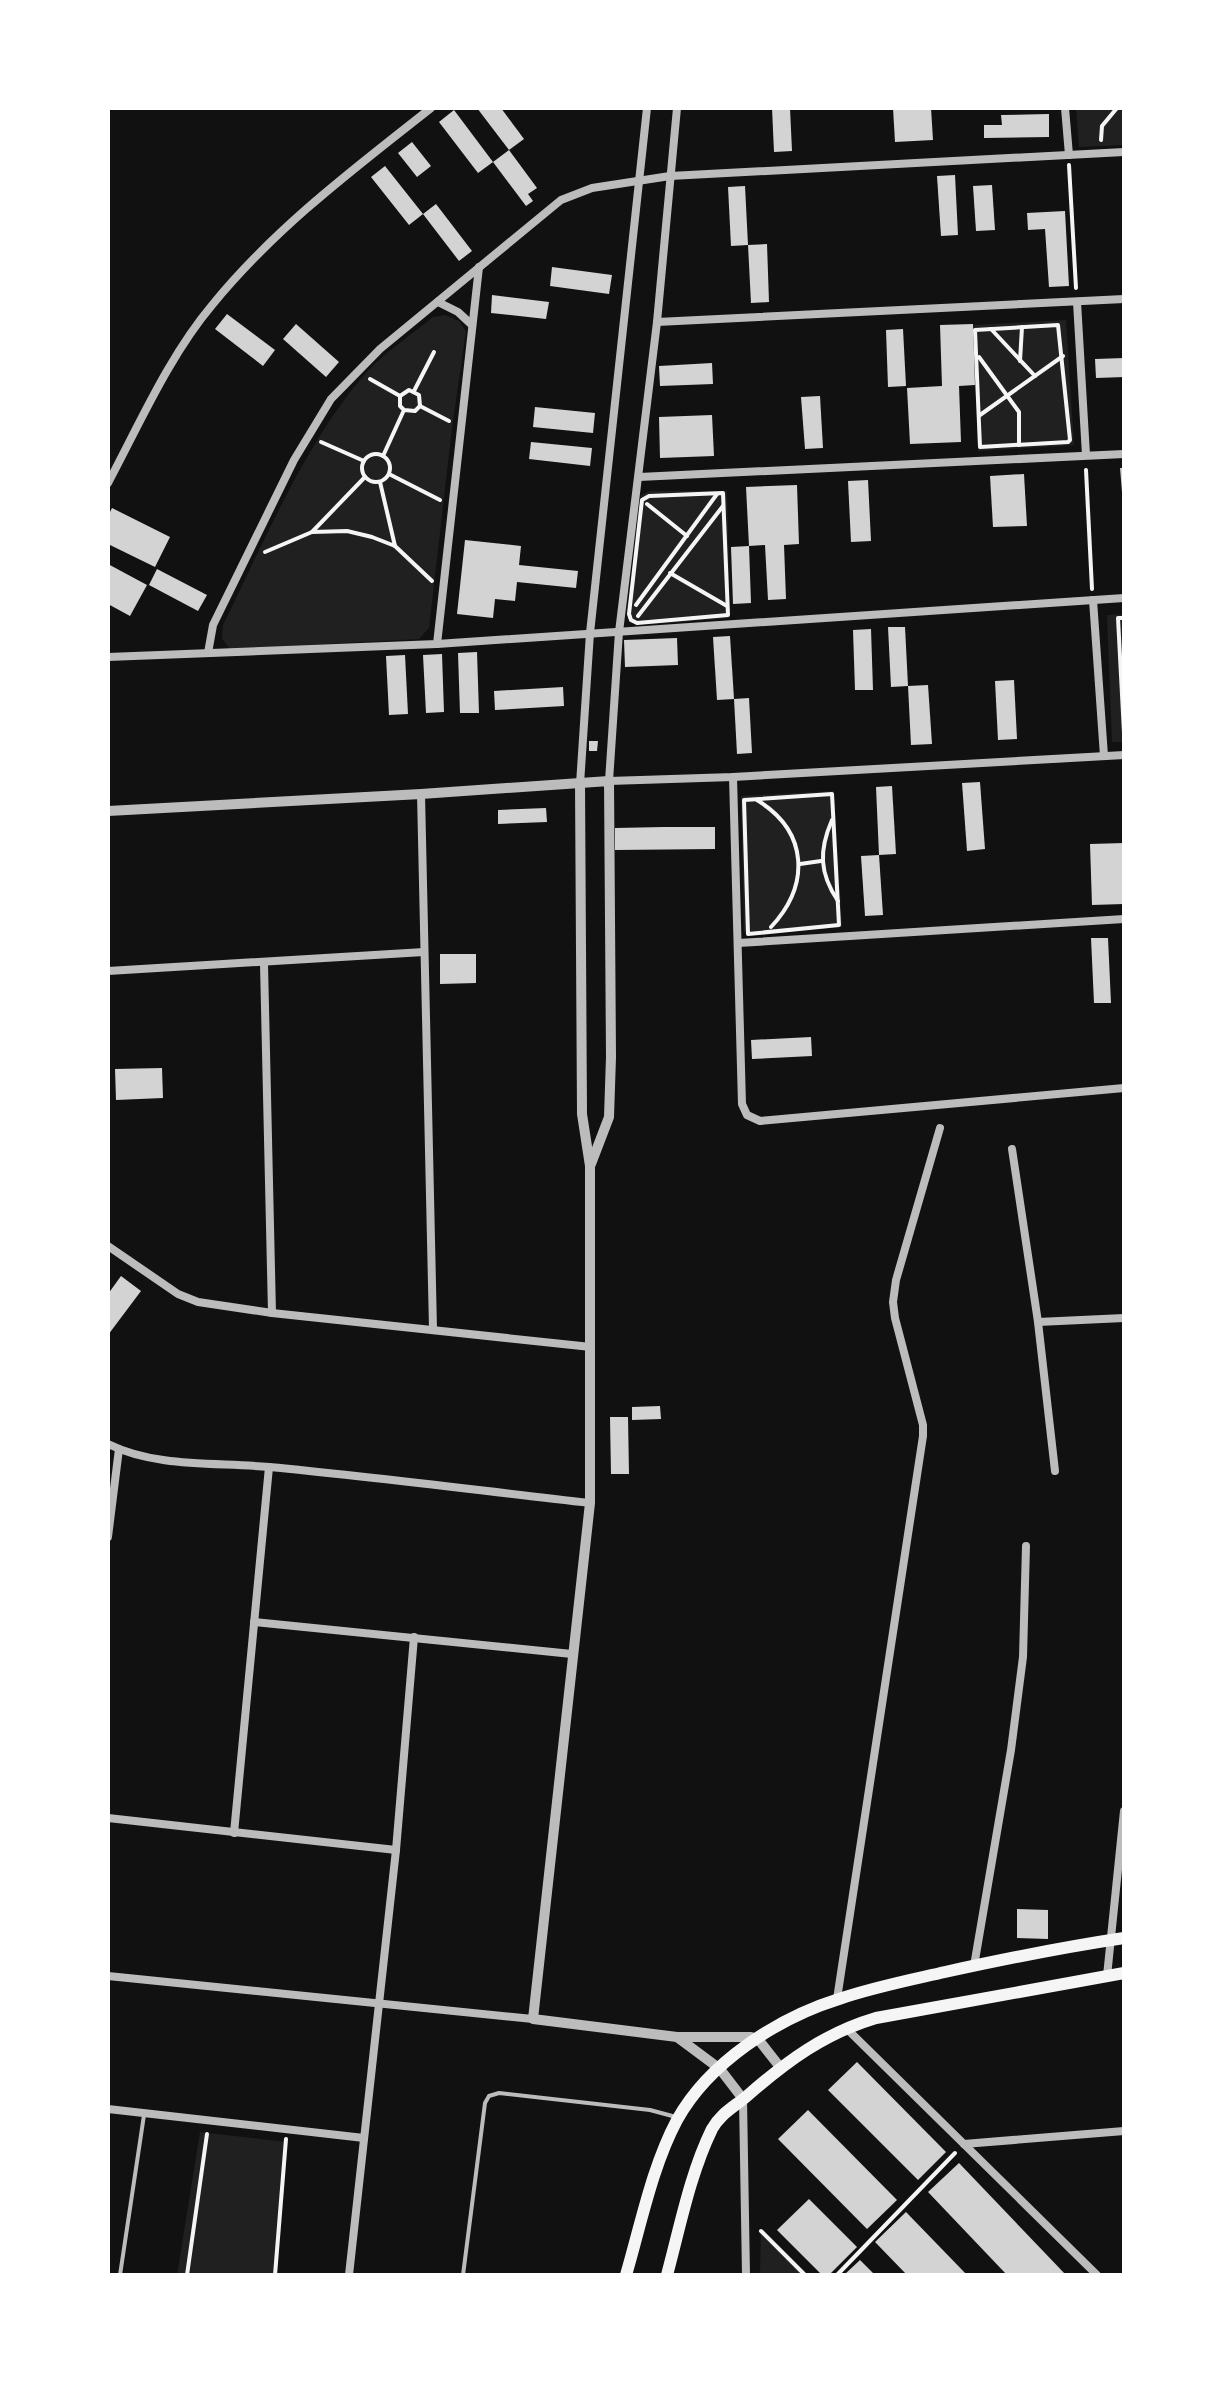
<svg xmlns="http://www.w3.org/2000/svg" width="1232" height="2383" viewBox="0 0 1232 2383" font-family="'Golos Text',sans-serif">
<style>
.green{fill:#202020}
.building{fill:#d3d3d3}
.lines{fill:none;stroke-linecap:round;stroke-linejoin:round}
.path{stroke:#f5f5f5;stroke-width:4}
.service{stroke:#bcbcbc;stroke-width:4}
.minor{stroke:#bcbcbc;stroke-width:8}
.tertiary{stroke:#bcbcbc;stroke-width:10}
.secondary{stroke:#f5f5f5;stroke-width:12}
</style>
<rect width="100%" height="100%" fill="#111"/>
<!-- green -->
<g class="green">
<polygon points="1076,108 1124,108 1124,145 1079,147"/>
<path d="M445,315L459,321L466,331L452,428L429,628L419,639L230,649L222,639L223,625C263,544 307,439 366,373C385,352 411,335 433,317Z"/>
<polygon points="1066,320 1074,445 978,451 974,325"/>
<polygon points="649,491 727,491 730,618 640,625 631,621 627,615 641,495"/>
<polygon points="1124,614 1124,742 1112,742 1107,615"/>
<polygon points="834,791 842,927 747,935 744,931 741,796"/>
<polygon points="200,2132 287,2142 276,2275 177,2275"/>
<polygon points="761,2231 805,2275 760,2275"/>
</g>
<!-- building -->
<g class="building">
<polygon points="477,108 501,108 524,139 509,150"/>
<polygon points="772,108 790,108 792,151 774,152"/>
<polygon points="893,108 931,108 933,140 895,142"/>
<polygon points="454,110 493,162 478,173 439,122"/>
<polygon points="1049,114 1049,137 984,138 984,125 1002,125 1001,115"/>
<polygon points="412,142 431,166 417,177 398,153"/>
<polygon points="509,150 537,188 528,194 533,201 526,206 493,162"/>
<polygon points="385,166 423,214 436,204 472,251 459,261 423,214 409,225 371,177"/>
<polygon points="955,175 958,235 941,236 937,176"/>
<polygon points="992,185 995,230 976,231 973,186"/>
<polygon points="745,186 748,245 731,246 728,187"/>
<polygon points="1065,211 1069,286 1049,287 1045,229 1028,230 1027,213"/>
<polygon points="767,244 769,302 751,303 748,245"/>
<polygon points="552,267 612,275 609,294 550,286"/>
<polygon points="492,295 549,302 546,319 491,313"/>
<polygon points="227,314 275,350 263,366 215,329"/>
<polygon points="296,324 339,362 326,377 283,339"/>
<polygon points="973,324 975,385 959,386 961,442 910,444 907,388 942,386 940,325"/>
<polygon points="903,329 906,386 888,387 886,330"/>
<polygon points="1124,358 1124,377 1096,378 1095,359"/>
<polygon points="712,363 713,384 660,386 659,366"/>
<polygon points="820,396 823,448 805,449 801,397"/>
<polygon points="535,407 595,413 593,433 533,427"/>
<polygon points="712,415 714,456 660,458 659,417"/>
<polygon points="531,442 592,448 590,466 529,459"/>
<polygon points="1120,468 1124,468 1124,492 1122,492"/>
<polygon points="1024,474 1027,526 993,527 990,476"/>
<polygon points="868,480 871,541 851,542 848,481"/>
<polygon points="797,485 799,544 784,545 786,599 768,600 765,545 749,546 746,487"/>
<polygon points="112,508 170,537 155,567 108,544 108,516"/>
<polygon points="465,540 521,546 519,565 578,571 576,588 517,582 515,601 495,599 493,618 457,614"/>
<polygon points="749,546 751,603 733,604 731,547"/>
<polygon points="108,564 147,585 130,616 108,604"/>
<polygon points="157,569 207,595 198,611 149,585"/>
<polygon points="888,627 905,627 908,686 891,687"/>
<polygon points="871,629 873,690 855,690 853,630"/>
<polygon points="730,636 734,699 717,700 713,637"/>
<polygon points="677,638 678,665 625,667 624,640"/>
<polygon points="477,652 479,713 460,713 458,653"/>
<polygon points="442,654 444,712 426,713 423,655"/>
<polygon points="405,655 408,714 389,715 386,656"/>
<polygon points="1014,680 1017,739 998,740 995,681"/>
<polygon points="928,685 932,744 911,745 908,686"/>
<polygon points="563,687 564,706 495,710 494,691"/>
<polygon points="749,698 752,753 737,754 734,699"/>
<polygon points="589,741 598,741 597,751 589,751"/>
<polygon points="980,782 985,849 967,851 962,783"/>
<polygon points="892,786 896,854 879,855 876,787"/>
<polygon points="546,808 547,822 498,824 498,810"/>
<polygon points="664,827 715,827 715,849 615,850 615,828"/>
<polygon points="1124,843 1124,904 1092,905 1090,844"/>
<polygon points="879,855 883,915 865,916 861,856"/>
<polygon points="1091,938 1108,938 1111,1003 1094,1003"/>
<polygon points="440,954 476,954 476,983 440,984"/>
<polygon points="811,1037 812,1056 752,1059 751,1040"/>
<polygon points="162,1068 163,1098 116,1100 115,1069"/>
<polygon points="121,1276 141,1291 108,1335 108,1294"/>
<polygon points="660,1406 661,1419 632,1420 632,1407"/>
<polygon points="610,1417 628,1417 629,1474 611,1474"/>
<polygon points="1017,1909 1048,1910 1048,1939 1017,1938"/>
<polygon points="857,2062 946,2152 918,2180 828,2090"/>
<polygon points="808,2110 897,2200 867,2229 778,2139"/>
<polygon points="959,2163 1066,2275 1007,2275 928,2192"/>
<polygon points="809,2199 857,2247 829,2275 822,2275 777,2230"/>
<polygon points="906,2212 967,2275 907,2275 875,2242"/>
<polygon points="860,2260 875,2275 844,2275"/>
</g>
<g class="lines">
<!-- path -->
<g class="path">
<polyline points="1101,140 1102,126 1117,108"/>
<polyline points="1069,165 1076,288"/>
<polygon points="1058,325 1070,440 1068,442 980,447 975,330"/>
<polyline points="991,329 1035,376"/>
<polyline points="979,357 1019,412 1019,445"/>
<polyline points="1020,361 1022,327"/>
<polyline points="370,379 400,396"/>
<polyline points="414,391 434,352"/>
<polyline points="420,406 449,421"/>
<polyline points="980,415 1063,356"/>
<polyline points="321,442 364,461"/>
<circle cx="376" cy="468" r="14"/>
<polyline points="383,456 404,410 400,406 400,396 409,390 419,395 420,406 415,411 404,410"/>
<polyline points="1086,470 1092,589"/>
<polyline points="389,474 440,500"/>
<polyline points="380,482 395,546"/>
<polygon points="723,493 728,615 637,623 631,620 629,614 642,500 649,496"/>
<polyline points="647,504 687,536"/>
<polyline points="312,532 365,477"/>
<polyline points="265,552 312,532 347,531 372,537 395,546 432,581"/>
<polyline points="670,573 727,606"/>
<polyline points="636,605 717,494"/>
<polyline points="638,616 723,506"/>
<polyline points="1124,618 1118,618 1124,733"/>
<polygon points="832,794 839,925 748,934 744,800"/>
<path d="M757,800C809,832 810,885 771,927"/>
<path d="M832,820C819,850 819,873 838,901"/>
<polyline points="800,864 821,861"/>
<polyline points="761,2231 805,2275"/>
<polyline points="187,2275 207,2134"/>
<polyline points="275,2275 286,2139"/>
<polyline points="837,2275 955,2153"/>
</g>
<!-- service -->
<g class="service">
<polyline points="120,2275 144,2115"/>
<polyline points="463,2275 485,2103 489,2096 499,2093 650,2110 676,2117"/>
</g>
<!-- minor -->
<g class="minor">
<polyline points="677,108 657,322 619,632 609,781 733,777 1124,755"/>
<polyline points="1065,108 1069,155"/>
<polyline points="438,302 458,312 472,325"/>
<polyline points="1077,302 1086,455"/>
<polyline points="657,322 1124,299"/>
<polyline points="639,477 1124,454"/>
<path d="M108,483C140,423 169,356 213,304C275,228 355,168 431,108"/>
<polyline points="1093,600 1104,756"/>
<polyline points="437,644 479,267"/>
<polyline points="208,653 213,625 294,460 331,399 380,349 561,200 592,188 670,176 1124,152"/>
<polyline points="108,657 437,644 1124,598"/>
<polyline points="733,777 742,1104 747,1115 760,1121 1124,1088"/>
<polyline points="580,784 590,633 647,108"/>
<polyline points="421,794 433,1329"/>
<polyline points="738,943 1124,919"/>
<polyline points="264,964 272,1313"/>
<polyline points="108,971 424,952"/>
<polyline points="1012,1149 1038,1322 1124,1318"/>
<polyline points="108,1246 178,1294 198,1302 272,1313 591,1347"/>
<polyline points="1038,1322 1055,1471"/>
<path d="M108,1444C157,1468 216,1462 269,1467C376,1477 483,1491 590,1503"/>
<polyline points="108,1537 119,1449"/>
<polyline points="254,1622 572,1654"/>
<polyline points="108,1818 396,1850"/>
<polyline points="234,1833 269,1467"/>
<polyline points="974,1966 1011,1750 1023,1657 1026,1546"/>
<polyline points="108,1976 533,2019"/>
<polyline points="1107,1976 1124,1811"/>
<polyline points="837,1999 923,1436 923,1425 895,1318 893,1302 896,1280 940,1128"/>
<polyline points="846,2028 1097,2275"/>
<polyline points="743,2099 746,2275"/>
<polyline points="108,2109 364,2138"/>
<polyline points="964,2144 1124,2131"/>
<polyline points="349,2275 396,1850 414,1637"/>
</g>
<!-- tertiary -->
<g class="tertiary">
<polyline points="580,784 582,1114 590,1166 590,1503 533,2019 677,2037 751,2037 758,2039 780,2067"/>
<polyline points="108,811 421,794 609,781 611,1057 609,1117 591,1164"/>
<polyline points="677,2037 720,2069 743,2099"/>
</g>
<!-- secondary -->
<g class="secondary">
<path d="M626,2275C641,2224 652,2167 677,2120C709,2062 778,2018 839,1999C874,1987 910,1980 945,1972C1004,1959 1064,1947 1124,1938"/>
<path d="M667,2275C680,2227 690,2174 712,2129C720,2114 734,2107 747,2096C787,2061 825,2033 876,2018L1124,1973"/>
</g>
</g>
<!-- border -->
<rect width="1232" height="2383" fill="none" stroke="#ffffff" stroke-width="220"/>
</svg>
